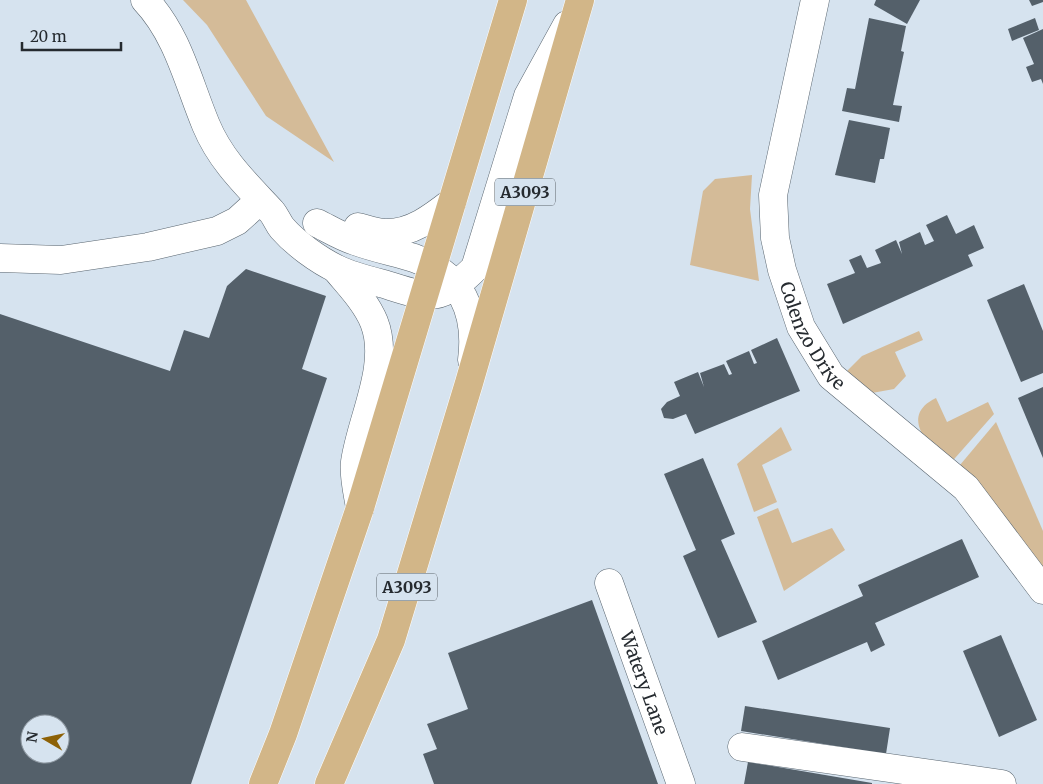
<svg xmlns="http://www.w3.org/2000/svg" width="1043" height="784" viewBox="0 0 1043 784" font-family="Merriweather,serif">
<style>
.green{fill:#d4bb98}
.building{fill:#54606a;fill-rule:evenodd}
.lines{fill:none;stroke-linecap:round;stroke-linejoin:round}
.minor-casing{stroke:#5a6670;stroke-width:29}
.major-casing{stroke:#fff;stroke-width:29}
.minor{stroke:#fff;stroke-width:28}
.major{stroke:#d2b688;stroke-width:28}
.labels{text-anchor:middle;dominant-baseline:central;stroke-width:5;stroke-linejoin:round;paint-order:stroke}
.shield{fill:#d6e3ef;stroke:#5a6269;stroke-width:1}
.shield-label{font-size:16px;font-weight:bold;fill:#252a2f}
.street-label{font-size:18px;fill:#252a2f;stroke:#d6e3ef}
</style>
<rect width="100%" height="100%" fill="#d6e3ef"/>
<!-- green -->
<g class="green">
<polygon points="183,0 246,0 334,162 266,116 207,25"/>
<polygon points="752,175 750,209 759,281 690,265 703,191 715,179"/>
<polygon points="919,331 923,340 895,352 906,376 894,389 872,393 846,372 862,356"/>
<path d="M936,398L947,422L988,402L994,414L948,466C932,447 897,417 936,398Z"/>
<polygon points="996,422 1043,531 1043,582 955,471"/>
<polygon points="781,427 792,450 762,465 777,502 754,512 737,464"/>
<polygon points="778,508 792,543 832,528 845,550 784,591 757,517"/>
</g>
<!-- building -->
<g class="building">
<polygon points="876,0 920,0 907,24 874,5"/>
<polygon points="1029,0 1043,0 1043,2 1032,6"/>
<polygon points="869,18 906,26 901,51 904,52 893,105 902,106 899,122 842,111 847,88 855,89"/>
<polygon points="1035,18 1039,30 1012,41 1008,29"/>
<polygon points="1043,29 1043,84 1041,79 1032,82 1026,67 1034,64 1023,38"/>
<polygon points="849,120 890,128 884,159 880,159 875,183 835,175"/>
<polygon points="947,215 956,234 974,225 984,248 968,255 973,266 843,324 827,284 855,273 849,260 861,255 867,268 881,263 875,250 896,240 902,254 899,242 920,232 925,245 934,241 926,225"/>
<path d="M246,269L326,296L302,369L327,378L191,784H0V314L170,371L184,330L209,338L227,286ZM30,724H60V754H30Z"/>
<polygon points="1024,284 1043,331 1043,373 1021,382 987,300"/>
<polygon points="777,338 800,391 695,434 686,414 673,419 664,418 661,409 667,402 680,396 674,382 698,372 704,387 700,373 724,364 729,375 732,374 726,361 749,351 754,364 757,363 751,350"/>
<polygon points="1043,387 1043,458 1018,398"/>
<polygon points="703,458 735,534 721,540 757,622 718,638 683,556 696,550 664,474"/>
<polygon points="962,539 979,577 875,623 885,645 871,652 867,642 778,680 762,641 863,596 858,585"/>
<polygon points="592,600 658,784 434,784 423,754 437,749 427,724 468,709 448,653"/>
<polygon points="1001,635 1037,720 999,737 963,651"/>
<polygon points="745,706 890,728 886,754 741,731"/>
<polygon points="748,762 872,783 872,784 744,784"/>
</g>
<g class="lines">
<defs>
<g id="minor">
<path d="M145,0C178,35 188,82 206,125C221,161 247,185 272,212C276,217 278,223 282,228C295,243 318,260 337,269C351,276 368,280 384,284C429,298 439,304 475,268L528,96L567,25"/>
<path id="s1" d="M815,0L773,195L775,238L782,270L801,327L831,376L966,488L1043,590"/>
<path d="M317,223C329,229 342,237 355,241C374,248 394,252 414,258C462,275 478,312 472,360"/>
<path d="M358,227C366,229 376,233 385,233C411,234 433,217 452,202"/>
<polyline points="0,258 61,260 148,247 217,231 237,221 259,201"/>
<path d="M336,269C349,285 366,302 374,322C391,365 361,419 355,462C353,476 358,494 360,508"/>
<path id="s2" d="M609,583L681,784"/>
<polyline points="742,747 1002,784"/>
</g>
<g id="major">
<polyline points="263,784 283,734 360,508 513,0"/>
<polyline points="329,784 391,640 469,383 580,0"/>
</g>
</defs>
<!-- minor casing -->
<use href="#minor" class="minor-casing"/>
<!-- major casing -->
<use href="#major" class="major-casing"/>
<!-- minor -->
<use href="#minor" class="minor"/>
<!-- major -->
<use href="#major" class="major"/>
</g>
<g class="labels">
<!-- shield labels -->
<g class="shield">
<rect x="495" y="178.5" width="60" height="27" rx="4"/>
<rect x="377" y="573.5" width="60" height="27" rx="4"/>
</g>
<g class="shield-label">
<text x="525" y="192">A3093</text>
<text x="407" y="587">A3093</text>
</g>
<!-- street labels -->
<g class="street-label">
<text stroke="none"><textPath href="#s1" startOffset="348">Colenzo Drive</textPath></text>
<text stroke="none"><textPath href="#s2" startOffset="106">Watery Lane</textPath></text>
</g>
</g>
<!-- north arrow -->
<g transform="translate(45 739) rotate(279)"><circle r="24" fill="#d6e3ef" stroke="#8f99a2"/>
<path d="M0-4L9 19L0 12L-9 19Z" fill="#8d6106"/>
<text y="-8" font-size="14" font-weight="bold" text-anchor="middle" fill="#252a2f">N</text>
</g>
<!-- scale -->
<path d="M22 42v8h99v-8" fill="none" stroke="#252a2f" stroke-width="2.5"/>
<text x="30" y="42" font-size="15" fill="#252a2f" stroke="#d6e3ef" stroke-width="4" paint-order="stroke">20 m</text>
</svg>
